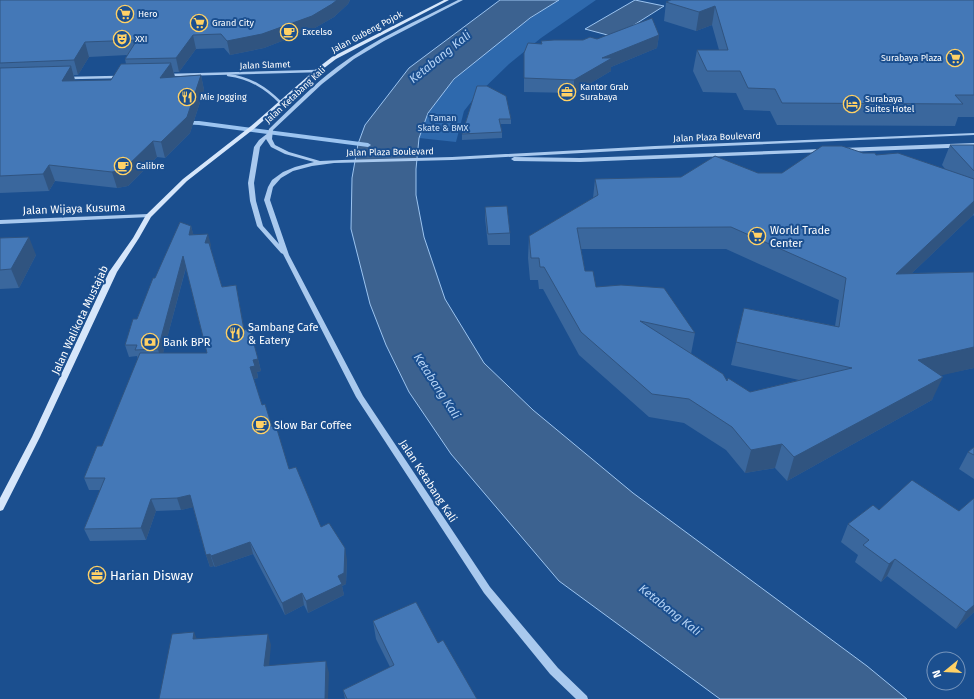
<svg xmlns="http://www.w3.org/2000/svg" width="974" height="699" viewBox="0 0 974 699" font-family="'Fira Sans',sans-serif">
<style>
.green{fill:#2e69ad}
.water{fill:#3c6290;stroke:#9cc4f0}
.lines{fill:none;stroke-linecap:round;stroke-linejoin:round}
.stream{fill:#9cc4f0;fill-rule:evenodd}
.minor{stroke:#a9c9ee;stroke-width:2.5}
.tertiary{fill:#a9c9ee;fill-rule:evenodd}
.secondary{fill:#d6e6fa;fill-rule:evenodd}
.wall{fill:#3a679d;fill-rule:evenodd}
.shaded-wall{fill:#305480}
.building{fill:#4478b7;stroke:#305480;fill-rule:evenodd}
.labels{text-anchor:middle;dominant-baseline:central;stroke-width:4;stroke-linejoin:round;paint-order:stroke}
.far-poi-label{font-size:9px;fill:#fff;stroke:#1b4f8f;text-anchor:start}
.far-street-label{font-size:9px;fill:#fff;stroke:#1b4f8f}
.far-park-label{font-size:9px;fill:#cfe3fa;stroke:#1b4f8f}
.street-label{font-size:11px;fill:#fff;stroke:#1b4f8f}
.poi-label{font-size:11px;fill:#fff;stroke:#1b4f8f;text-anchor:start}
.water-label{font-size:12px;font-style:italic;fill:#b5d3f5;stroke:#1b4f8f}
.near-poi-label{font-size:13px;fill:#fff;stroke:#1b4f8f;text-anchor:start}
</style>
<rect width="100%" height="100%" fill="#1b4f8f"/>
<!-- green -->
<path class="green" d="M559,0H596L541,38L509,64L475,97L464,111L456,142L419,138C422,130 424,120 429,112C453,70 517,26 559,0Z"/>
<!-- water -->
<g class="water">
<polygon points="500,0 559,0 530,18 454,79 428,113 419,138 416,169 416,195 424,237 445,299 484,363 533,410 633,493 867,666 907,699 720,699 559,581 451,454 409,392 386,345 370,304 351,229 352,178 358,144 365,125 409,68"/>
<polygon points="635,0 664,6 615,37 585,29"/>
</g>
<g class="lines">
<!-- stream -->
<polygon class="stream" points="183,121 199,121 368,143 371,145 368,147 199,125 181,124 181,122"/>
<!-- minor -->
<g class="minor">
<polyline points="169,75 317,71"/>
<path d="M228,75C250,78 265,87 281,103"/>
<polyline points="69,78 118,77"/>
</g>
<!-- tertiary -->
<g class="tertiary">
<path d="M458,0H463L384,41L354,59L322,84L273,130L272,139L275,145L289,152L320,161L342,160L452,157L655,146L974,133V135L655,149L452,160L334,163L312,166L293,171L281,178L273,187L270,200L289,255L363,396L490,587L558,668L587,696L588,699H576L550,674L484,593L356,397L283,254L281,253L257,226L250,201L248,183L254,147L259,140L268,133L269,129C291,108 313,85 337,67C374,39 417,21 458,0ZM266,139L271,147L285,154L314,162L295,167L283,172L272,180L268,187L264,200L279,244L263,226L256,201L254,183L260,147Z"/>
<polygon points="974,143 974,147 843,152 840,150 843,148"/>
<polygon points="823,149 826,151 825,152 580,162 514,161 511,159 514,157 580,158"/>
<polygon points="148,214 151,216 150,217 0,224 0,220"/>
</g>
<!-- secondary -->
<polygon class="secondary" points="444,0 449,0 336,59 319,72 255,128 187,181 151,217 139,238 117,272 40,437 3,510 0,511 0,498 32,437 109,272 133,238 146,215 183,179 251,126 315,70 332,57"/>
</g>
<!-- wall -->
<g class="wall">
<path d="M0,0H350L348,4L334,17L313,29L264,48L230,55L224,48L196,49L179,72H174L175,77L201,75L204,90L190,133L165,158L157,157L128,186L117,188L55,181L49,191L0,193ZM127,55L125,59L126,64L111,80L75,81L74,75H78L89,57Z"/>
<polygon points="974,0 974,117 958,117 955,126 777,125 770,111 744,110 736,93 703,92 693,71 697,50 719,50 712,25 696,31 664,21 666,2"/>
<polygon points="659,35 657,48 611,67 611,71 574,93 524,92 524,53 541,44 541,41 583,40"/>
<polygon points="477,86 511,119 511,124 500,124 502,132 502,138 462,140 462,134"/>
<path d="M950,145H974V216L973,215L912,273L974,272V368L940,375L932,400L787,481L775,468L745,473L726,450L684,423L649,417L579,355L543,289H539L538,280H530L528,258L529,236L593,198L595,179L681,177L758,173H782L863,153L876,155L946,170L942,165ZM581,249H726L839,300L835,326L744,308L731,365L799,380L750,392L727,381L691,354L695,333L596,287L585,271Z"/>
<polygon points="485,207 510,233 510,245 488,245 485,218"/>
<path d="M191,226L193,234L211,245L210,247L222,287L236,285L244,330L258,359L261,371L257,372L258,378L253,379L262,405L272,427L289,469L321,527L347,560L346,584L342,586L344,595L308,613L304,605L285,615L253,554L215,567L214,566L210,567L206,555L193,507L181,510L156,511L146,540L90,541L84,529L100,490H89L84,478L102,446L138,359L137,356L129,357L125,345L155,278ZM186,268L207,353H163Z"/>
<polygon points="0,238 36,255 19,288 0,289"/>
<polygon points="974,447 974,479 959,469 968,452"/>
<polygon points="848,524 974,612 956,629 887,576 881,582 855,562 858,555 841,542"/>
<polygon points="373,621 438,643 477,699 345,699 343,690 390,667 376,639"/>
</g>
<!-- shaded-wall -->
<g class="shaded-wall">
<polygon points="337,0 350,0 348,4 334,17 313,29 264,48 230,55 227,41"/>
<polygon points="715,6 712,25 696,31 699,12"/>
<polygon points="193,35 196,49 179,72 176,58"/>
<polygon points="659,35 657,48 611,67 611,71 574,93 574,80 602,58"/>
<polygon points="85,42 89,57 78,75 74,60"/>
<polygon points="171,63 175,78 160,78"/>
<polygon points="71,66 75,81 62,81"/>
<polygon points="201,75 204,90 190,133 165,158 161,142"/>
<polygon points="153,141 157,157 128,186 117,188 112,172"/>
<polygon points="49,165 55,181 49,191 43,174"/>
<polygon points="974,201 974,213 973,215 888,296 896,274"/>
<polygon points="191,226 194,237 189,235"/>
<polygon points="208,234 211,245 208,254 205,243"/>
<polygon points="29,237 36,255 19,288 11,269"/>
<polygon points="183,256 186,267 161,361 158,349"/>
<polygon points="236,285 238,296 247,341 244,330"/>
<polygon points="974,347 974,368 908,383 918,360"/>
<polygon points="258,359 261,371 257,372 258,378 252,379 250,367 253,360"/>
<polygon points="943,377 932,400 787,481 794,457"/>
<polygon points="782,444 775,468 745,473 751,450"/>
<polygon points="190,495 194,507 181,510 177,498"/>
<polygon points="151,499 156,511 146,540 141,528"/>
<polygon points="250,542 253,554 215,567 211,556"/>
<polygon points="345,548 347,560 346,584 342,586 344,595 308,613 306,601 338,576"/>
<polygon points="210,554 214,566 210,567 206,555"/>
<polygon points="895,559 887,576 881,582 889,564"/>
<polygon points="302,593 304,605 285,615 282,603"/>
<polygon points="974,605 974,612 956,629 966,612"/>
<polygon points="194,632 199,644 193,639"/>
<polygon points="268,634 271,645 268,677 264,666"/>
<polygon points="326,661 329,673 328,699 325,699"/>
</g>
<!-- building -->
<g class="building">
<polygon points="0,0 337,0 332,4 312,16 262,34 227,41 221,34 193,35 176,58 125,59 137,40 85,42 74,60 0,63"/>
<polygon points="671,0 974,0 974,95 955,95 963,104 782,103 775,89 748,88 740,71 707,71 697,50 728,50 715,6 699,12 666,2"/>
<polygon points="652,18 659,35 602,58 612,58 574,80 524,78 524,53 528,43 542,44 541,41 554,40 583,40 590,37 597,39"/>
<polygon points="171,63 160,78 201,75 187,117 161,142 153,141 123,170 112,172 49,165 43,174 0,176 0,68 71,66 62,81 111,80 121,64"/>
<polygon points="477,86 487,86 506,96 511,119 499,119 502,132 462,134"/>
<polygon points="950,145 974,145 974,171"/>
<path d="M822,146H842L863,153H875L876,155L898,153L974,179V201L896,274L974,272V347L918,360L943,377L794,457L782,444L751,450L732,427L689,399L652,394L581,332L544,267H540L539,258H531L529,236L598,195L595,179L681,177L715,156L758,173H782ZM731,227L846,278L839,327L744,308L736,342L852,368L750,392L728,378L727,381L723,374L640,321L695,333L664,288L621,285L596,287L593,271H585L577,228Z"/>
<polygon points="507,206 510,233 488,234 485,207"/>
<polygon points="180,222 191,226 189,235 208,234 205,243 209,243 222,287 236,285 244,330 250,329 258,359 253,360 255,366 250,367 262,405 265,404 272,427 276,426 289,469 296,467 321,527 329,523 345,548 344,573 338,576 342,584 306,601 302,593 282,603 250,542 211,556 210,554 206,555 190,495 177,498 151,499 141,528 84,529 105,478 84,478 97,446 102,446 140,353 207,353 183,256 158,349 135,350 137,345 125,345 133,319 137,319 153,278 155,278"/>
<polygon points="29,237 11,269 0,270 0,238"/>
<polygon points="974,447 974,455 968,452"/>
<polygon points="912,480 959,511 974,498 974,605 966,612 895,559 889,564 863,545 869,540 848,524 873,505 879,510"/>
<polygon points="416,602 438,643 443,640 477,699 347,699 343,690 394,665 373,621"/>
<polygon points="194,632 193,639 268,634 264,666 326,661 325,699 159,699 172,634"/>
</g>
<!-- icons -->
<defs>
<symbol id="supermarket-ring" viewBox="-11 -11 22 22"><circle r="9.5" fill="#1b4f8f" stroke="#ffd166" stroke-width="1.5"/><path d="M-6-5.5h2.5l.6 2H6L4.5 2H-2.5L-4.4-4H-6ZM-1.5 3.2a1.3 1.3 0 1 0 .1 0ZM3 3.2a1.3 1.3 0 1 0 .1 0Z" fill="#ffd166"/></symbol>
<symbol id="cafe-ring" viewBox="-11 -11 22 22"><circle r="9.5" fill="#1b4f8f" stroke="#ffd166" stroke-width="1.5"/><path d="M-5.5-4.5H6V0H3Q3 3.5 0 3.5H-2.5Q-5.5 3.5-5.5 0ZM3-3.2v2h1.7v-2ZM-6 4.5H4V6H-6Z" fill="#ffd166"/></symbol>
<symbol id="theatre-ring" viewBox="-11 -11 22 22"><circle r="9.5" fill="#1b4f8f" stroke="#ffd166" stroke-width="1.5"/><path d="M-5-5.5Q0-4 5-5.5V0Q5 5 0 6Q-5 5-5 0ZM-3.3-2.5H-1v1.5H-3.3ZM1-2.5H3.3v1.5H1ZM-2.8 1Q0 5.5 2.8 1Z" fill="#ffd166"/></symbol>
<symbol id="office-ring" viewBox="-11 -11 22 22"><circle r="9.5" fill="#1b4f8f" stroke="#ffd166" stroke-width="1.5"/><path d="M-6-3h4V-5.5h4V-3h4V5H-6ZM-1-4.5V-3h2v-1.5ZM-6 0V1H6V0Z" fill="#ffd166"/></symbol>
<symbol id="restaurant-ring" viewBox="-11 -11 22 22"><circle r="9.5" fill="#1b4f8f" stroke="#ffd166" stroke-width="1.5"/><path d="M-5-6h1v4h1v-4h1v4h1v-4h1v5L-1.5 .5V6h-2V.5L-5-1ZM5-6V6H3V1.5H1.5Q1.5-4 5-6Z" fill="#ffd166"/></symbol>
<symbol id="hotel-ring" viewBox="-11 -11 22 22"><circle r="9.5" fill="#1b4f8f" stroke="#ffd166" stroke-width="1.5"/><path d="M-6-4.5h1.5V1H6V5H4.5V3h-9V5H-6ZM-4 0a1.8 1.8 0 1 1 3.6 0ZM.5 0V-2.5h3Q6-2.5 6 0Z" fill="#ffd166"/></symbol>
<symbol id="bank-ring" viewBox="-11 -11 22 22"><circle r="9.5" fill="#1b4f8f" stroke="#ffd166" stroke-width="1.5"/><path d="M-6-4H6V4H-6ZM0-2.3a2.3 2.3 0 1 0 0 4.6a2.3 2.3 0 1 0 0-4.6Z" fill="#ffd166"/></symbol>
</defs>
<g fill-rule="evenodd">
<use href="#supermarket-ring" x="115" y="4" width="20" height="20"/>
<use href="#supermarket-ring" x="189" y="13" width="20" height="20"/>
<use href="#cafe-ring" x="279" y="22" width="20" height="20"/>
<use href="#theatre-ring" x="112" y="29" width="20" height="20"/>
<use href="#supermarket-ring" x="945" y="48" width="20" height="20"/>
<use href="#office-ring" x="557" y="82" width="20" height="20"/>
<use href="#restaurant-ring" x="177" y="87" width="20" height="20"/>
<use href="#hotel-ring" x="842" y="94" width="20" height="20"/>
<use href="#cafe-ring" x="113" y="156" width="20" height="20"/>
<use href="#supermarket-ring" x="747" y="226" width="20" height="20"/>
<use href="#restaurant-ring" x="225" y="323" width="20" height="20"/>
<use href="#bank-ring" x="140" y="332" width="20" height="20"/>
<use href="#cafe-ring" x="251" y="415" width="20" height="20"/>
<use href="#office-ring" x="87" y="565" width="20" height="20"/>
</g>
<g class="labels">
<!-- far-poi labels -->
<g class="far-poi-label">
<text x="138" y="14">Hero</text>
<text x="212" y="23">Grand City</text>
<text x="302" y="32">Excelso</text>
<text x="135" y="39">XXI</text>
<text x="942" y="58" text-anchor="end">Surabaya Plaza</text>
<text x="580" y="87">Kantor Grab<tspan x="580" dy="10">Surabaya</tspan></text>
<text x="200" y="97">Mie Jogging</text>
<text x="865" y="99">Surabaya<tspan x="865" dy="10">Suites Hotel</tspan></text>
<text x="136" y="166">Calibre</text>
</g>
<!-- far-street labels -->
<g class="far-street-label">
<text transform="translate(367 32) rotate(-28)">Jalan Gubeng Pojok</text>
<text transform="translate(265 65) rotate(-2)">Jalan Slamet</text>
<text transform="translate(295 95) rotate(-43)">Jalan Ketabang Kali</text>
<text transform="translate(717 137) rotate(-2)">Jalan Plaza Boulevard</text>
<text transform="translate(390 152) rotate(-1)">Jalan Plaza Boulevard</text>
</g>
<!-- far-park labels -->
<g class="far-park-label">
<text x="443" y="118">Taman<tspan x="443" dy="10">Skate &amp; BMX</tspan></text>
</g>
<!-- street labels -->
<g class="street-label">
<text transform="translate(74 209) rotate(-2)">Jalan Wijaya Kusuma</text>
<text transform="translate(80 320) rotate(-65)">Jalan Walikota Mustajab</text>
<text transform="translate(428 481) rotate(57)">Jalan Ketabang Kali</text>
</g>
<!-- poi labels -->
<g class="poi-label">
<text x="770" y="230">World Trade<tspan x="770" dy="13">Center</tspan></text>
<text x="248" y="327">Sambang Cafe<tspan x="248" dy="13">&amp; Eatery</tspan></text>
<text x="163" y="342">Bank BPR</text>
<text x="274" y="425">Slow Bar Coffee</text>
</g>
<!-- water labels -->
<g class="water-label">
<text transform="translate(440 57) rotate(-39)">Ketabang Kali</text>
<text transform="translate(437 386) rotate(57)">Ketabang Kali</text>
<text transform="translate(670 610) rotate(38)">Ketabang Kali</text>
</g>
<!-- near-poi labels -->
<g class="near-poi-label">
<text x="110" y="575">Harian Disway</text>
</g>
</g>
<!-- north arrow -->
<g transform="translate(946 671) rotate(252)"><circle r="19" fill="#1b4f8f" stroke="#7695bc"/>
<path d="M0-3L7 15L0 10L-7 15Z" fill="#ffd166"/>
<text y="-6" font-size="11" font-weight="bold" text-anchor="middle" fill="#ffffff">N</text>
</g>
</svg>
